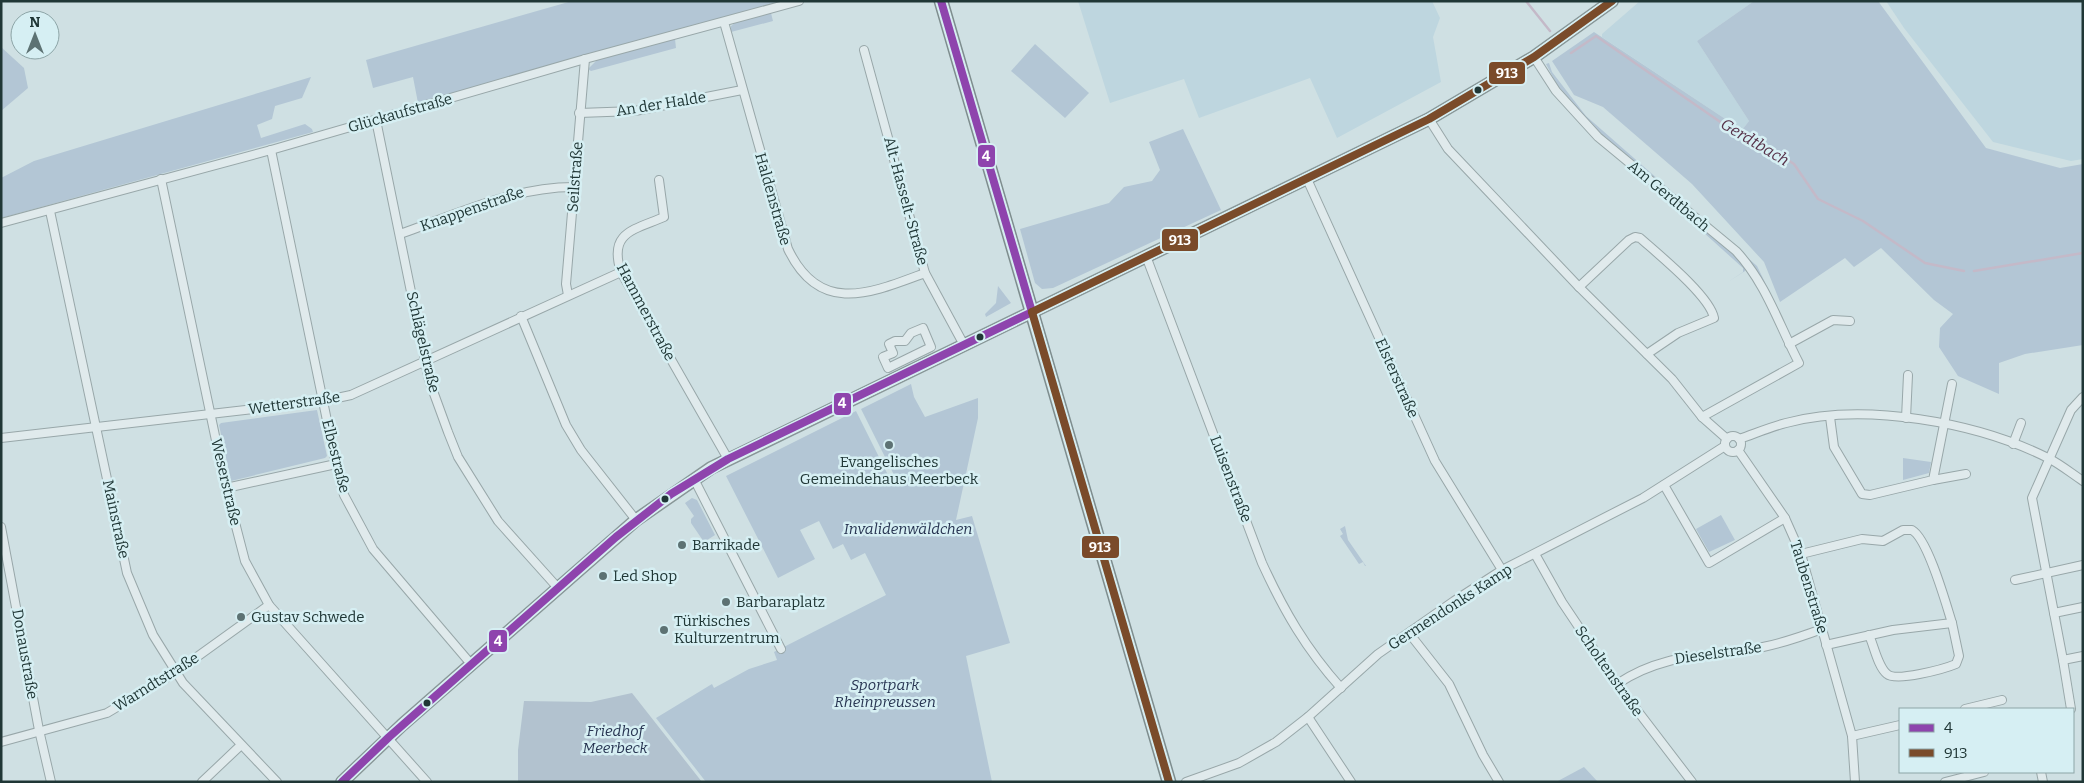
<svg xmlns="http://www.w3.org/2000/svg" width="2084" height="783" viewBox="0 0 2084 783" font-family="Bitter,serif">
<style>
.farmland{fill:#bed6df}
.green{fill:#b3c6d5}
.cemetery{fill:#b2c2cf}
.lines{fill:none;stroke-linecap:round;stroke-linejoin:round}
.stream{stroke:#c4b9c8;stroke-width:2.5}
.street-casing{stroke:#98a7a9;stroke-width:10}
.secondary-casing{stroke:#889798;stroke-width:14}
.primary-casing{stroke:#7e8d8e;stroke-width:15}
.street{stroke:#e0eaec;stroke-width:8}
.secondary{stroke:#e0eaec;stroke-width:11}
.primary{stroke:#d2e1e4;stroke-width:12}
.bus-1-casing{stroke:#d6eff3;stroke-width:11}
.bus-2-casing{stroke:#d6eff3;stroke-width:11}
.bus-1{stroke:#8e44ad;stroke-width:8}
.bus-2{stroke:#7a4b2a;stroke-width:8}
.bus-dot{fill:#203736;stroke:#d6eff3;stroke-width:2}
.poi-dot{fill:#5d7273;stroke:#d6eff3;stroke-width:2}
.labels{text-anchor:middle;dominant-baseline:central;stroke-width:5;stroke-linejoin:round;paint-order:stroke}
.street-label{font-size:15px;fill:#203736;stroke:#d6eff3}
.poi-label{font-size:15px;fill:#203736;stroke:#d6eff3;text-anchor:start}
.park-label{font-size:15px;font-style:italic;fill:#283552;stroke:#d6eff3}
.water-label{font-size:16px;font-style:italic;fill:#563148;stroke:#d6eff3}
.line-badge{stroke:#d6eff3;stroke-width:2}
.badge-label{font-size:14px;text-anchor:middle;font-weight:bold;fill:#fff}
</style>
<rect width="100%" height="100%" fill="#cfe0e3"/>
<!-- farmland -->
<g class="farmland">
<polygon points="1078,1 1432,1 1440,18 1433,37 1441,82 1337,138 1310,78 1199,118 1184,79 1110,103"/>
<polygon points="1640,1 1754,1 1697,41 1749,121 1742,130 1602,37 1602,34"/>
<polygon points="1886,1 2083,1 2083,159 2071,161 1993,142 1904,28"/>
</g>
<!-- green -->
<g class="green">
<polygon points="572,1 785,1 418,103 413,77 373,88 366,60"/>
<polygon points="1754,1 1878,1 1986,148 2060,168 2083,164 2083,345 2025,354 1999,363 1999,394 1958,376 1939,347 1940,328 1953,314 1934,300 1881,248 1854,267 1845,258 1780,302 1764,262 1692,184 1603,107 1574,95 1552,61 1594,32 1742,130 1749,121 1697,41"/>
<polygon points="771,13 773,21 731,32 731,26 736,22"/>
<polygon points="675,39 676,48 591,71 588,69 597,60"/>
<polygon points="1035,44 1089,93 1065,118 1011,71"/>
<polygon points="1,47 24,68 28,88 1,111"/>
<path d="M1549,63L1552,72L1586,116L1757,266C1773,298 1786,331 1803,363L1800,364L1758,275L1586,121L1559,89L1546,64Z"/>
<polygon points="311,77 302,98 275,106 272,119 257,125 261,138 305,124 312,129 313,132 1,218 1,178 34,161"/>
<polygon points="1183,129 1221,210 1053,288 1042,289 1035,283 1020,229 1109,203 1124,187 1152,181 1160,170 1149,142"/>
<polygon points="1642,177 1737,256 1746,269 1745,271 1728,282 1743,272 1743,268"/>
<polygon points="998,286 1011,303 986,317 985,314 996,303"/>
<polygon points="911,384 914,397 925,417 978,398 978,418 956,520 972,516 1010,643 966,656 992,782 706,782 656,718 712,684 714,688 749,669 777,660 774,652 886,595 865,553 851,560 843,544 833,549 819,521 800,530 815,559 778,578 726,476 856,411 891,481 896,479 861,409"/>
<polygon points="317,410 327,456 325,458 231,481 219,425 221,423"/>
<polygon points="1903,458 1931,462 1929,473 1903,480"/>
<polygon points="692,498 697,500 715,535 704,542 691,523 691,519 694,516 685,503"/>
<polygon points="1721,515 1735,540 1709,552 1696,529"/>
<polygon points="1345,526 1348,540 1366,566 1365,566 1363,562 1359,564 1340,536 1343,534 1340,529"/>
<polygon points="1584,767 1598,782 1556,782"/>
</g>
<!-- cemetery -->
<polygon class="cemetery" points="632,693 702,782 518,782 518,750 524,701 591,702"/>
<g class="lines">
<!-- stream -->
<g class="stream">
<polyline points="1526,1 1550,31"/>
<polyline points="1571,53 1596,36 1755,146 1780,155 1794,164 1818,199 1863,221 1925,263 1964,271"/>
<polyline points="1974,271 2083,253"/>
</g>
<defs>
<g id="street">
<path d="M724,22L788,249C820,316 871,293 925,273"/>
<polyline points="864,50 925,273 964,345"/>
<path d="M1534,57L1556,91L1598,137L1736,251C1766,283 1779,325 1799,363L1702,417"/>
<polyline points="579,113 635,111 742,90"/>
<polyline points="1429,119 1448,149 1579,287 1672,379 1702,417 1727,439"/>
<polyline points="376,120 429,380 448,432 458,457 498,521 558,588"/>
<polyline points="271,150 336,464 344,495 373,549 471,664"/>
<polyline points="161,179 226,488 245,561 269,605 427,782"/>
<polyline points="1307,179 1435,461 1502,570"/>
<path d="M659,180L664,217C634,230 608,232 621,272L728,459"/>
<polyline points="50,211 127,573 153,635 183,683 277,782"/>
<polyline points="1,223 271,150 585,59 799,1"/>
<path d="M400,234C457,214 513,187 574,187"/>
<path d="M1146,256L1262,563C1284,611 1306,649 1341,688"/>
<path d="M1579,287L1629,240L1635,237L1640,238C1658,254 1710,296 1714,318L1678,333L1647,354"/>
<polyline points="568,295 566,284 585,59"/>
<polyline points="521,316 566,425 581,450 636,520"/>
<polygon points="923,328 931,347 888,368 883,357 893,353 889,344 895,341 905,341 911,333"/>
<polyline points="1789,344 1833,320 1850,321"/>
<polyline points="2083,397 2071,410 2032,498 2063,660 2083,656"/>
<polyline points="1830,417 1834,447 1862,494 1870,495 1933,480 1952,384"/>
<polyline points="1906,418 1908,375"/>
<circle cx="1733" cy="444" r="8"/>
<polyline points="1,438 323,401 351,395 621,272"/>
<path d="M1739,439C1754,434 1770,427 1786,423C1864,402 1976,422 2048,458C2060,464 2071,473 2083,481"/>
<polyline points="2013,444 2021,423"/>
<polyline points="1738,450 1785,518 1801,554 1852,736 1855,782"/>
<polyline points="694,479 781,649"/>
<polyline points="1933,480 1966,474"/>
<polyline points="1664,485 1709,563 1785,518"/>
<polyline points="226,488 336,464"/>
<polyline points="1,527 39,730 51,782"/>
<polyline points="1535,554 1562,602 1617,684 1692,782"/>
<path d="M1801,554L1862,539L1883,541L1903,530H1912C1928,539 1946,604 1952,623L1893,630L1826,645"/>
<polyline points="2015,580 2083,565"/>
<polyline points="2054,613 2083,607"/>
<polyline points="1409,633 1449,684 1483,755 1499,782"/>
<path d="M1869,635C1874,646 1878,667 1887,674C1896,682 1944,669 1956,664L1959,656L1952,623"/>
<polyline points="2063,660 2071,709"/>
<path d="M1617,684C1666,651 1709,658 1763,647C1783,643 1803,636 1822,629"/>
<polyline points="1965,709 2002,700"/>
<polyline points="1308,717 1351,782"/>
<polyline points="1852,736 1900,725"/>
<polyline points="1,742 107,713 176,672 269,605"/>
<polyline points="2041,772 2043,782"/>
<polyline points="202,782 241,745"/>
<polyline points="1186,782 1239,763 1276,742 1308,717 1378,654 1454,601 1502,570 1643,498 1725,446"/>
<polyline points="1945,782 1984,772"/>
</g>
<polyline id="secondary" points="342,782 402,725 636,520 711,468 1429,119 1534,57 1612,1"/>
<polyline id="primary" points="941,1 1169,782"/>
</defs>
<!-- street casing -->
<use href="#street" class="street-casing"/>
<!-- secondary casing -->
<use href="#secondary" class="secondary-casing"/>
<!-- primary casing -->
<use href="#primary" class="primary-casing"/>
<!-- street -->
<use href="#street" class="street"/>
<!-- secondary -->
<use href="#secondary" class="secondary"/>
<!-- primary -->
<use href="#primary" class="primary"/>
<defs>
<g id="bus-1">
<polyline points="941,1 1032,312"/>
<polyline points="342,782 389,737 616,537 671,494 728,459 1032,312"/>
</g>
<g id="bus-2">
<polyline points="1032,312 1429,119 1534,57 1612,1"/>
<polyline points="1032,312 1169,782"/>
</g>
</defs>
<!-- bus-1 casing -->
<use href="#bus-1" class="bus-1-casing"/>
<!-- bus-2 casing -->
<use href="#bus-2" class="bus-2-casing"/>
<!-- bus-1 -->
<use href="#bus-1" class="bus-1"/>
<!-- bus-2 -->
<use href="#bus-2" class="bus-2"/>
</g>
<!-- markers -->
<g class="bus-dot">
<circle cx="1478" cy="90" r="4.5"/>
<circle cx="980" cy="337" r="4.5"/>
<circle cx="665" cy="499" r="4.5"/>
<circle cx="427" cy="703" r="4.5"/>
</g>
<g class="poi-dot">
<circle cx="889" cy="445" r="5"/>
<circle cx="682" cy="545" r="5"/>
<circle cx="603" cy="576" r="5"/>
<circle cx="726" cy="602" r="5"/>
<circle cx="241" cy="617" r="5"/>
<circle cx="664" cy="630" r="5"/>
</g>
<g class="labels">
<!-- street labels -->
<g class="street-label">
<text transform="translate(661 104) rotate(-9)">An der Halde</text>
<text transform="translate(400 113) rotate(-16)">Glückaufstraße</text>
<text transform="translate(575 177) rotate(-86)">Seilstraße</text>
<text transform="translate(1669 196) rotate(40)">Am Gerdtbach</text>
<text transform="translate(773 199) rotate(74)">Haldenstraße</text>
<text transform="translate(906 201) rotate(75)">Alt-Hasselt-Straße</text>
<text transform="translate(472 209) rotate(-19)">Knappenstraße</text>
<text transform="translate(646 312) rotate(62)">Hammerstraße</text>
<text transform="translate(423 342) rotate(77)">Schlägelstraße</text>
<text transform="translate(1397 378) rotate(66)">Elsterstraße</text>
<text transform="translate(294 403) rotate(-8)">Wetterstraße</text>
<text transform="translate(336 456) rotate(76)">Elbestraße</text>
<text transform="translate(1231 479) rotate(69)">Luisenstraße</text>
<text transform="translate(226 482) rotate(77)">Weserstraße</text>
<text transform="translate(116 519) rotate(78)">Mainstraße</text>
<text transform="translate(1809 587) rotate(73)">Taubenstraße</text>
<text transform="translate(1450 607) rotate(-33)">Germendonks Kamp</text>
<text transform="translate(1718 653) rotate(-8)">Dieselstraße</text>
<text transform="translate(25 654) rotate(80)">Donaustraße</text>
<text transform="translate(1609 671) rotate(55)">Scholtenstraße</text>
<text transform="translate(156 682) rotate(-32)">Warndtstraße</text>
</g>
<!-- poi labels -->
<g class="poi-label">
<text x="889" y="462" text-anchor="middle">Evangelisches<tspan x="889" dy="17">Gemeindehaus Meerbeck</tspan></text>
<text x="692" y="545">Barrikade</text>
<text x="613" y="576">Led Shop</text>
<text x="736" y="602">Barbaraplatz</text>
<text x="251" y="617">Gustav Schwede</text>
<text x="674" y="621">Türkisches<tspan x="674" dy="17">Kulturzentrum</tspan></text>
</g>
<!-- park labels -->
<g class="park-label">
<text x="908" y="529">Invalidenwäldchen</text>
<text x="885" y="685">Sportpark<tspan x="885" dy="17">Rheinpreussen</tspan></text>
<text x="615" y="731">Friedhof<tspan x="615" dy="17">Meerbeck</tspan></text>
</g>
<!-- water labels -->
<g class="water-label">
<text transform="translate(1755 142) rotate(31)">Gerdtbach</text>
</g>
</g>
<g class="line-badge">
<rect x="1488" y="61" width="38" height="24" rx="5" fill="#7a4b2a"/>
<rect x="977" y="144" width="19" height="24" rx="5" fill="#8e44ad"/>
<rect x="1161" y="228" width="38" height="24" rx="5" fill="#7a4b2a"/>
<rect x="833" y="392" width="19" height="24" rx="5" fill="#8e44ad"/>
<rect x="1081" y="535" width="39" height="24" rx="5" fill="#7a4b2a"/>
<rect x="488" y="629" width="20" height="24" rx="5" fill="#8e44ad"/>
</g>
<g class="badge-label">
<text x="1507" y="78">913</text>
<text x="986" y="161">4</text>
<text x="1180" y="245">913</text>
<text x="842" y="408">4</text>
<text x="1100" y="552">913</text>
<text x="498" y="646">4</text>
</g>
<!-- border -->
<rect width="2084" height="783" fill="none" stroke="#203736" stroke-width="5"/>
<!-- legend -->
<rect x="1899" y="708" width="175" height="65" fill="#d6eff3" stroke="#8da5a7"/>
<rect x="1909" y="724" width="25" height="8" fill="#8e44ad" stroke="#8da5a7"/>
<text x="1944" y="733" font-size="15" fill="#203736">4</text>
<rect x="1909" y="749" width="25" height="8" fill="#7a4b2a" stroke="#8da5a7"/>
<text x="1944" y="758" font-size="15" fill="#203736">913</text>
<!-- north arrow -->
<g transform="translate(35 35)"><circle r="24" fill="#d6eff3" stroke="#8da5a7"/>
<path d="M0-4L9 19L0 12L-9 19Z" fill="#5d7273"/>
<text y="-8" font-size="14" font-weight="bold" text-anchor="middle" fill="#203736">N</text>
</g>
</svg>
